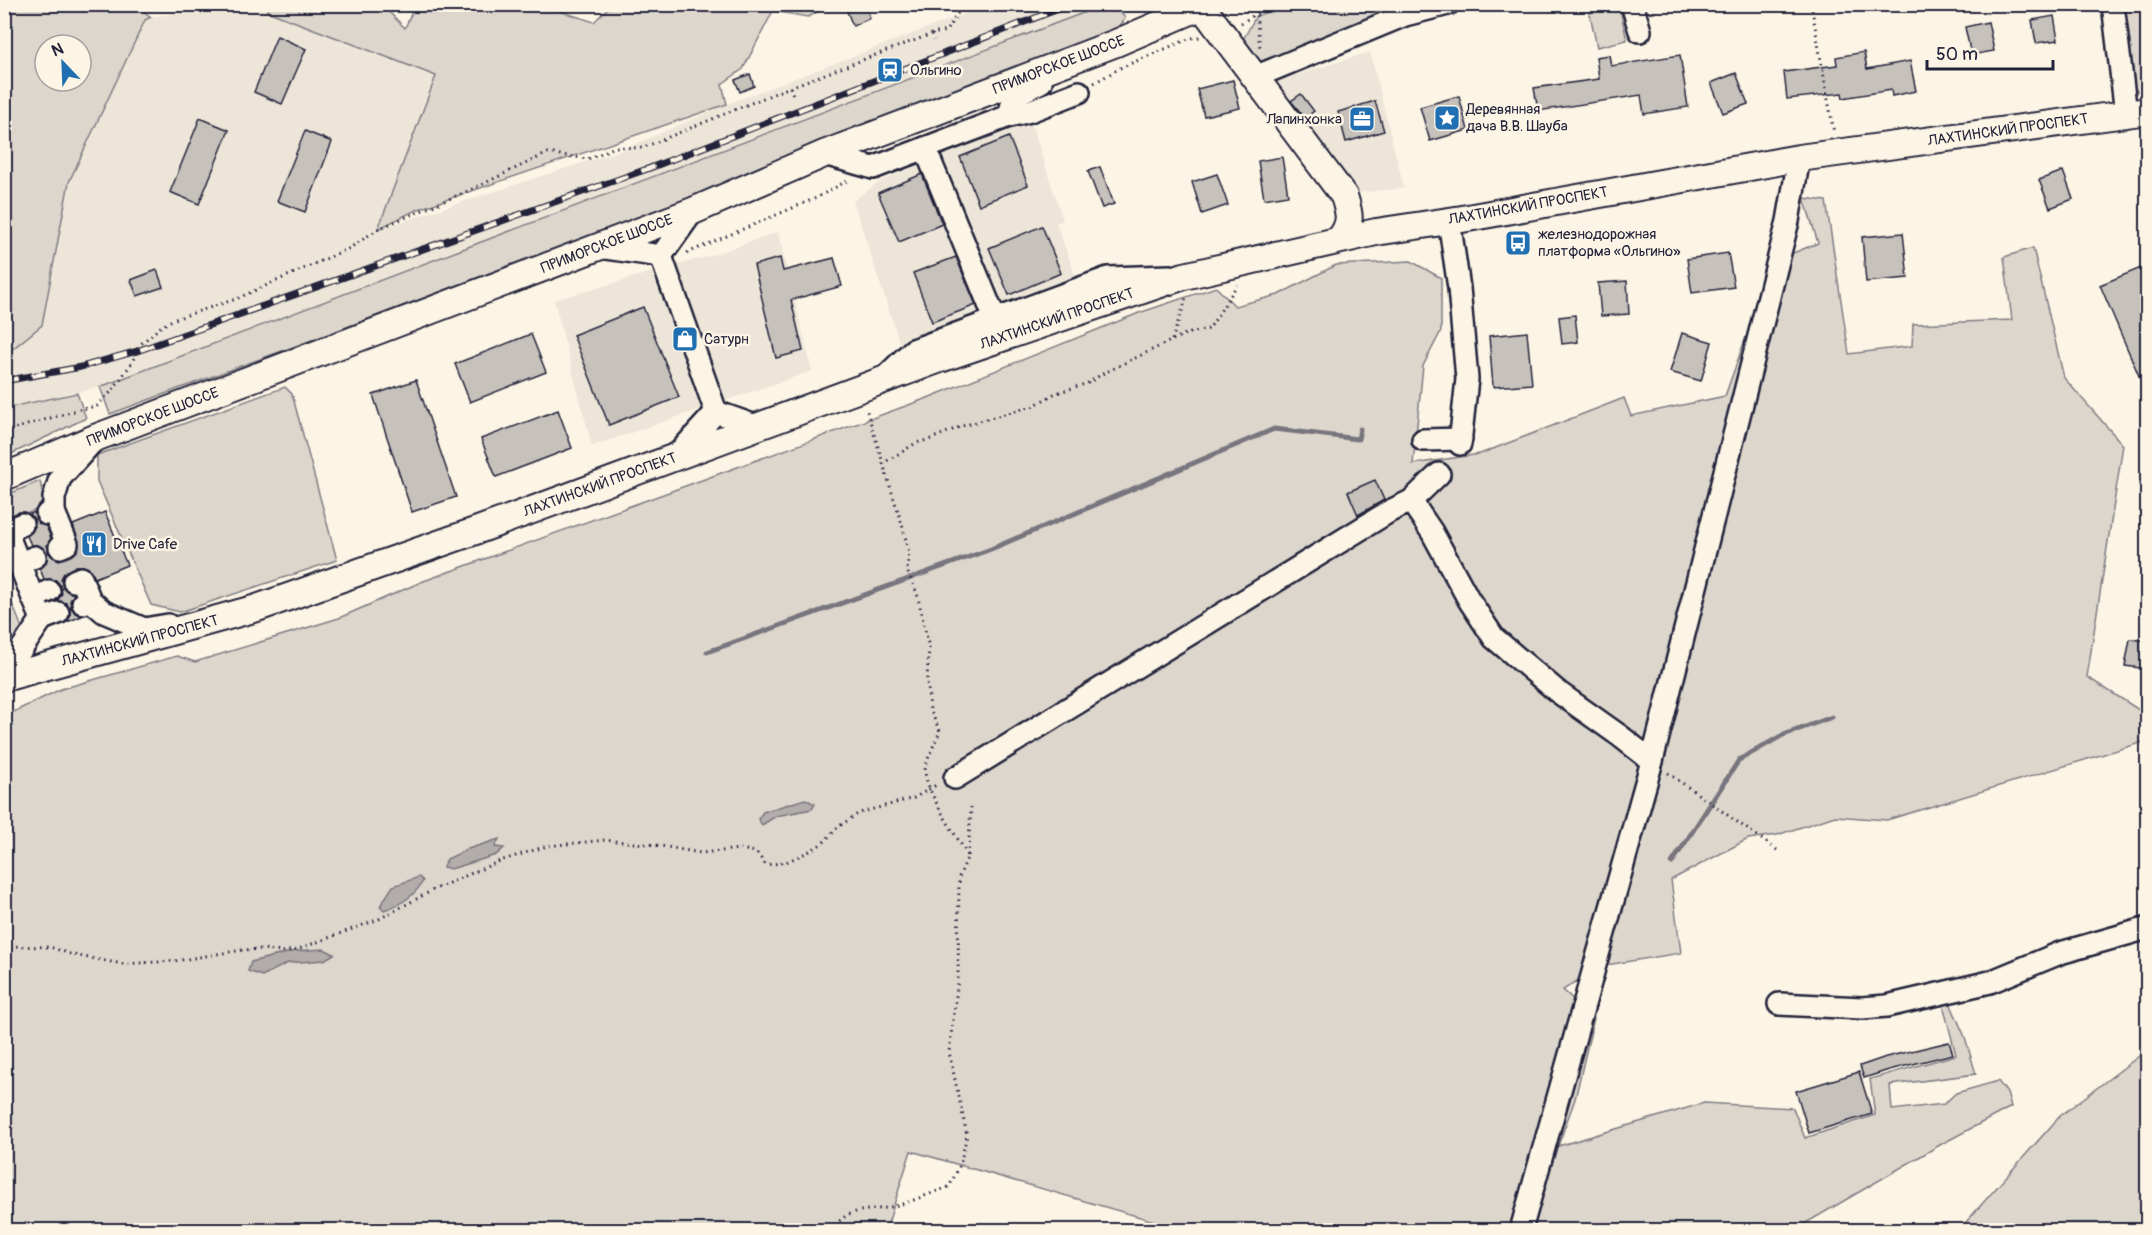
<svg xmlns="http://www.w3.org/2000/svg" width="2152" height="1235" viewBox="0 0 2152 1235" font-family="Pangolin,sans-serif">
<style>
.built{fill:#ece5d8}
.green{fill:#dcd6cc;stroke:#7f7c84;stroke-width:1.5;fill-rule:evenodd}
.water{fill:#b2adab;stroke:#78757e;stroke-width:1.5}
.lines{fill:none;stroke-linecap:round;stroke-linejoin:round}
.stream{stroke:#78757e;stroke-width:5}
.building{fill:#c6c1bb;stroke:#22223b;stroke-width:1.5}
.minor-casing{stroke:#22223b;stroke-width:26}
.major-casing{stroke:#22223b;stroke-width:30}
.path{stroke:#22223b;stroke-width:3;stroke-dasharray:1.5 4.5;stroke-linecap:butt}
.minor{stroke:#fcf5e5;stroke-width:21}
.major{stroke:#fcf5e5;stroke-width:26}
.rail-casing{stroke:#22223b;stroke-width:7}
.rail{stroke:#fcf5e5;stroke-width:4.5;stroke-dasharray:14;stroke-linecap:butt}
.labels{text-anchor:middle;dominant-baseline:central;stroke-width:5;stroke-linejoin:round;paint-order:stroke}
.street-label{font-size:15px;fill:#22223b;stroke:#fcf5e5}
.poi-label{font-size:15px;fill:#22223b;stroke:#fcf5e5;text-anchor:start}
</style>
<rect width="100%" height="100%" fill="#fcf5e5"/>
<filter id="ink" filterUnits="userSpaceOnUse"><feTurbulence type="fractalNoise" baseFrequency=".0167" numOctaves="2"/><feDisplacementMap in="SourceGraphic" scale="12" xChannelSelector="R" yChannelSelector="G"/><feConvolveMatrix kernelMatrix="1 2 1 2 8 2 1 2 1" color-interpolation-filters="sRGB"/></filter>
<g filter="url(#ink)">
<!-- built -->
<g class="built">
<polygon points="232,5 253,5 436,76 379,229 622,150 727,104 988,5 1104,5 100,387 5,408 5,352 11,350 42,325 69,182 145,20 151,17"/>
<polygon points="1370,52 1404,188 1357,193 1271,83"/>
<polygon points="1030,119 1063,220 1056,223 1077,280 900,344 853,201 879,182"/>
<polygon points="778,232 812,371 592,446 554,300 713,255"/>
</g>
<!-- green -->
<g class="green">
<path d="M5,4L136,5L151,17L145,20L69,182L42,325L10,351L5,352ZM45,45H81V81H45Z"/>
<polygon points="269,5 382,5 405,28 415,5 541,5 594,22 611,5 830,5 808,17 773,11 743,69 722,84 727,104 416,210 378,229 436,76 267,11"/>
<polygon points="1104,5 1116,5 1125,18 1117,31 886,124 483,277 110,414 100,387"/>
<polygon points="1286,5 1403,5 1262,66 1240,45 1256,16"/>
<polygon points="1588,5 1619,5 1627,40 1597,47"/>
<polygon points="2116,5 2147,5 2147,89 2137,91 2126,75"/>
<polygon points="1804,198 1826,201 1849,354 1912,346 1913,324 2012,320 2004,257 2033,248 2064,378 2123,445 2087,677 2147,715 2147,741 1887,820 1835,816 1777,835 1748,839 1671,880 1681,953 1600,966 1563,990 1594,1018 1575,1099 1558,1146 1704,1103 1793,1108 1805,1138 1875,1115 1870,1079 1956,1055 1942,1001 1947,996 1965,1037 1976,1074 1890,1085 1892,1110 1944,1104 1956,1093 1998,1081 2007,1093 2011,1107 1938,1146 1794,1230 1185,1230 911,1151 886,1230 5,1230 5,716 61,689 177,656 195,662 339,618 421,582 925,399 1139,313 1216,287 1235,306 1278,295 1336,265 1411,261 1441,278 1441,331 1423,366 1413,464 1480,454 1624,398 1631,416 1725,396 1773,261 1818,243"/>
<polygon points="285,387 292,394 337,560 180,612 151,605 97,481 97,455"/>
<polygon points="77,393 86,418 5,457 5,408"/>
<polygon points="40,481 44,500 43,507 16,518 9,518 5,514 4,496"/>
<polygon points="4,583 24,633 4,656"/>
<polygon points="2147,1050 2147,1230 1959,1230 2060,1116"/>
</g>
<!-- water -->
<g class="water">
<polygon points="805,799 815,804 812,809 776,816 762,825 758,819 763,812"/>
<polygon points="499,839 495,847 504,848 496,855 451,869 443,867 447,859 468,849"/>
<path d="M419,877L423,881C415,896 400,905 384,910L380,906L393,886Z"/>
<polygon points="324,949 334,954 324,960 288,963 262,976 248,971 251,962 295,951"/>
</g>
<g class="lines">
<!-- stream -->
<g class="stream">
<polyline points="4,352 10,351"/>
<polyline points="707,652 991,549 1274,429 1358,439 1360,429"/>
<polyline points="1672,863 1739,760 1781,736 1832,717"/>
</g>
</g>
<!-- building -->
<g class="building">
<polygon points="857,4 865,4 870,18 853,26 846,9"/>
<polygon points="2054,16 2058,40 2036,43 2032,20"/>
<polygon points="1988,22 1994,51 1971,55 1965,27"/>
<polygon points="277,36 306,49 282,104 254,92"/>
<polygon points="1864,52 1867,69 1910,61 1916,91 1892,96 1891,90 1843,98 1842,93 1787,99 1784,72 1837,65 1836,57"/>
<polygon points="1609,55 1611,66 1680,55 1688,107 1644,114 1641,95 1538,111 1534,88 1599,79 1596,57"/>
<polygon points="1736,73 1748,104 1723,113 1711,83"/>
<polygon points="750,74 754,86 740,92 735,80"/>
<polygon points="1233,80 1240,108 1204,116 1197,89"/>
<polygon points="1301,94 1314,111 1305,118 1291,101"/>
<polygon points="1459,96 1468,130 1430,141 1420,107"/>
<polygon points="1375,101 1384,131 1346,142 1338,112"/>
<polygon points="200,118 229,130 199,204 170,192"/>
<polygon points="305,131 332,142 305,212 277,201"/>
<polygon points="1009,137 1028,185 979,205 960,157"/>
<polygon points="1282,157 1288,195 1264,199 1258,161"/>
<polygon points="1100,167 1114,204 1102,208 1088,171"/>
<polygon points="2063,171 2073,199 2050,208 2039,180"/>
<polygon points="922,174 942,224 899,242 878,193"/>
<polygon points="1217,174 1228,205 1202,214 1192,182"/>
<polygon points="1042,226 1061,273 1009,295 989,248"/>
<polygon points="1903,233 1908,278 1866,282 1862,237"/>
<polygon points="1728,253 1734,287 1692,293 1687,259"/>
<polygon points="956,257 976,305 932,322 913,273"/>
<polygon points="780,258 783,271 834,258 842,286 791,300 803,351 776,358 754,265"/>
<polygon points="2148,265 2148,397 2100,285"/>
<polygon points="157,270 163,287 137,296 131,280"/>
<polygon points="1627,281 1629,314 1601,316 1598,283"/>
<polygon points="643,307 679,397 609,425 573,335"/>
<polygon points="1575,315 1578,342 1562,344 1559,317"/>
<polygon points="1527,332 1532,384 1493,387 1489,336"/>
<polygon points="1682,333 1712,342 1701,381 1670,372"/>
<polygon points="531,334 546,372 470,402 455,364"/>
<polygon points="416,380 456,497 412,512 373,395"/>
<polygon points="558,410 572,448 496,477 481,439"/>
<polygon points="1375,480 1384,500 1358,515 1348,492"/>
<polygon points="35,512 38,523 46,526 51,538 47,545 49,553 53,557 59,560 73,555 79,546 73,525 105,512 127,565 95,578 89,568 83,566 76,566 64,573 61,579 63,587 67,591 74,594 70,601 71,607 75,613 82,616 67,622 70,616 70,608 66,603 57,601 62,593 60,585 56,580 44,579 40,569 47,560 47,552 38,545 31,545 27,536 32,532 35,526 34,519 30,514"/>
<polygon points="2130,639 2148,641 2148,669 2125,666"/>
<polygon points="1949,1042 1953,1054 1889,1070 1864,1078 1860,1066 1886,1057"/>
<polygon points="1859,1072 1872,1114 1809,1133 1796,1091"/>
</g>
<g class="lines">
<defs>
<g id="minor">
<polyline points="1632,4 1640,31"/>
<polyline points="2113,4 2126,114"/>
<polyline points="1255,77 1405,15 1448,4"/>
<polyline points="1009,116 1030,111 1079,92"/>
<polyline points="925,148 995,319"/>
<polyline points="824,154 873,168 1009,116 1014,96 1041,82"/>
<polyline points="1449,220 1459,288 1467,379 1460,444"/>
<polyline points="599,247 661,256"/>
<polyline points="661,256 716,412"/>
<polyline points="661,256 693,211"/>
<polyline points="884,378 913,350 1108,278 1170,276"/>
<polyline points="716,412 758,427"/>
<polyline points="1423,440 1461,439"/>
<polyline points="675,457 716,412"/>
<polyline points="1439,474 1411,501 1432,532 1469,600 1494,638 1558,692 1620,736 1652,761"/>
<polyline points="54,512 54,498 60,478 95,439"/>
<polyline points="47,514 54,512 67,544 60,547"/>
<polyline points="22,524 6,531 19,563 35,557"/>
<polyline points="19,563 33,598"/>
<polyline points="74,581 81,578 90,600 83,603"/>
<polyline points="49,591 33,598 42,619 58,613"/>
<polyline points="90,600 104,612 144,629 168,625"/>
<polyline points="4,666 12,663 42,619"/>
<polyline points="955,778 1390,511 1411,501"/>
<polyline points="1779,1004 1862,1008 1887,1006 1990,982 2060,953 2148,928"/>
<polyline points="1521,1230 1652,761 1788,221 1799,158"/>
</g>
<g id="major">
<path d="M1200,4L1344,196C1350,215 1352,222 1340,239"/>
<polyline points="4,477 95,438 693,211 824,154 1116,43 1207,4"/>
<polyline points="4,678 257,608 481,529 940,359 1184,276 1376,232 1462,219 1799,158 2148,111"/>
</g>
</defs>
<!-- minor casing -->
<use href="#minor" class="minor-casing"/>
<!-- major casing -->
<use href="#major" class="major-casing"/>
<!-- path -->
<g class="path">
<polyline points="1252,4 1256,14 1260,48"/>
<polyline points="1811,4 1834,133"/>
<polyline points="1241,23 1256,14 1280,4"/>
<polyline points="932,34 934,40"/>
<polyline points="1094,83 1120,68 1191,38 1200,37"/>
<polyline points="790,87 793,95"/>
<polyline points="687,253 816,198 847,181"/>
<polyline points="1172,340 1187,296"/>
<polyline points="4,432 74,411 97,406 112,391 131,364 141,344 159,328 172,320 236,299 350,248 378,229 470,190 548,153 588,159 615,147 642,148 790,87 932,34 946,31 964,4"/>
<polyline points="882,464 916,443 931,439 962,426 1033,406 1054,394 1088,383 1102,374 1185,334 1209,329 1237,285"/>
<polyline points="1668,773 1777,850"/>
<polyline points="968,856 971,807"/>
<polyline points="4,946 50,947 73,955 123,964 175,961 242,950 263,949 281,952 296,950 379,919 435,889 500,861 547,846 605,840 655,845 701,853 741,849 756,852 766,865 786,862 808,852 823,843 838,827 859,813 914,798 938,784"/>
<path d="M831,1230C851,1205 864,1213 890,1207C910,1203 930,1193 949,1187L960,1165L967,1135L949,1052L958,980L959,877L968,856C957,836 926,793 925,771C925,762 936,741 940,731L930,710L927,679L929,648L917,593L907,571L909,552L903,528L866,408"/>
</g>
<!-- minor -->
<use href="#minor" class="minor"/>
<!-- major -->
<use href="#major" class="major"/>
<defs>
<polyline id="rail" points="4,381 81,367 137,351 650,168 1071,4"/>
</defs>
<!-- rail casing -->
<use href="#rail" class="rail-casing"/>
<!-- rail -->
<use href="#rail" class="rail"/>
</g>
</g>
<!-- icons -->
<defs>
<symbol id="station-square" viewBox="-11 -11 22 22"><rect x="-9" y="-9" width="18" height="18" rx="4" fill="#1f6fb2" stroke="#fcf5e5"/><path d="M-3-6H3Q5-6 5-4V2Q5 4 3 4L4.5 6H3L1.5 4h-3L-3 6H-4.5L-3 4Q-5 4-5 2V-4Q-5-6-3-6ZM-3.5-4v3h7v-3ZM-3.5 1v1.5H-2V1ZM2 1v1.5H3.5V1Z" fill="#fff"/></symbol>
<symbol id="sight-square" viewBox="-11 -11 22 22"><rect x="-9" y="-9" width="18" height="18" rx="4" fill="#1f6fb2" stroke="#fcf5e5"/><path d="M0-6L1.8-2.2L6-1.7L2.9 1.2L3.7 5.4L0 3.3L-3.7 5.4L-2.9 1.2L-6-1.7L-1.8-2.2Z" fill="#fff"/></symbol>
<symbol id="office-square" viewBox="-11 -11 22 22"><rect x="-9" y="-9" width="18" height="18" rx="4" fill="#1f6fb2" stroke="#fcf5e5"/><path d="M-6-3h4V-5.5h4V-3h4V5H-6ZM-1-4.5V-3h2v-1.5ZM-6 0V1H6V0Z" fill="#fff"/></symbol>
<symbol id="bus-square" viewBox="-11 -11 22 22"><rect x="-9" y="-9" width="18" height="18" rx="4" fill="#1f6fb2" stroke="#fcf5e5"/><path d="M-5-6H5V4H4V6H2V4H-2V6H-4V4H-5ZM-3.5-4V0h7V-4ZM-3.5 1.2v1.5H-2V1.2ZM2 1.2v1.5H3.5V1.2Z" fill="#fff"/></symbol>
<symbol id="shop-square" viewBox="-11 -11 22 22"><rect x="-9" y="-9" width="18" height="18" rx="4" fill="#1f6fb2" stroke="#fcf5e5"/><path d="M-5-2.5h2.3a2.7 3.5 0 0 1 5.4 0H5L5.5 6h-11ZM-1.5-2.5h3a1.5 2.3 0 0 0-3 0Z" fill="#fff"/></symbol>
<symbol id="restaurant-square" viewBox="-11 -11 22 22"><rect x="-9" y="-9" width="18" height="18" rx="4" fill="#1f6fb2" stroke="#fcf5e5"/><path d="M-5-6h1v4h1v-4h1v4h1v-4h1v5L-1.5 .5V6h-2V.5L-5-1ZM5-6V6H3V1.5H1.5Q1.5-4 5-6Z" fill="#fff"/></symbol>
</defs>
<g fill-rule="evenodd">
<use href="#station-square" x="875" y="55" width="30" height="30"/>
<use href="#sight-square" x="1432" y="103" width="30" height="30"/>
<use href="#office-square" x="1347" y="104" width="30" height="30"/>
<use href="#bus-square" x="1503" y="228" width="30" height="30"/>
<use href="#shop-square" x="670" y="324" width="30" height="30"/>
<use href="#restaurant-square" x="79" y="529" width="30" height="30"/>
</g>
<g class="labels">
<!-- street labels -->
<g class="street-label">
<text transform="translate(1059 65) rotate(-21)">ПРИМОРСКОЕ ШОССЕ</text>
<text transform="translate(2008 130) rotate(-8)">ЛАХТИНСКИЙ ПРОСПЕКТ</text>
<text transform="translate(1528 206) rotate(-10)">ЛАХТИНСКИЙ ПРОСПЕКТ</text>
<text transform="translate(607 244) rotate(-21)">ПРИМОРСКОЕ ШОССЕ</text>
<text transform="translate(1057 319) rotate(-19)">ЛАХТИНСКИЙ ПРОСПЕКТ</text>
<text transform="translate(153 417) rotate(-21)">ПРИМОРСКОЕ ШОССЕ</text>
<text transform="translate(600 485) rotate(-20)">ЛАХТИНСКИЙ ПРОСПЕКТ</text>
<text transform="translate(140 641) rotate(-15)">ЛАХТИНСКИЙ ПРОСПЕКТ</text>
</g>
<!-- poi labels -->
<g class="poi-label">
<text x="910" y="70">Ольгино</text>
<text x="1466" y="109">Деревянная<tspan x="1466" dy="17">дача В.В. Шауба</tspan></text>
<text x="1342" y="119" text-anchor="end">Лапинхонка</text>
<text x="1538" y="234">железнодорожная<tspan x="1538" dy="17">платформа «Ольгино»</tspan></text>
<text x="704" y="339">Сатурн</text>
<text x="113" y="544">Drive Cafe</text>
</g>
</g>
<!-- margin -->
<rect width="2152" height="1235" fill="none" stroke="#fcf5e5" stroke-width="24"/>
<rect x="12" y="12" width="2128" height="1211" fill="none" stroke="#22223b" stroke-width="2" filter="url(#ink)"/>
<!-- north arrow -->
<g transform="translate(63 63) rotate(337)"><circle r="28" fill="#fcf5e5" stroke="#a5a1a1" stroke-width="1.5"/>
<path d="M0-4.5L10 22L0 15L-10 22Z" fill="#1f6fb2"/>
<text y="-9" font-size="16" font-weight="bold" text-anchor="middle" fill="#22223b">N</text>
</g>
<!-- scale -->
<path d="M1927 60v9h126v-9" fill="none" stroke="#22223b" stroke-width="3"/>
<text x="1936" y="60" font-size="18" fill="#22223b" stroke="#fcf5e5" stroke-width="4.5" paint-order="stroke">50 m</text>
</svg>
